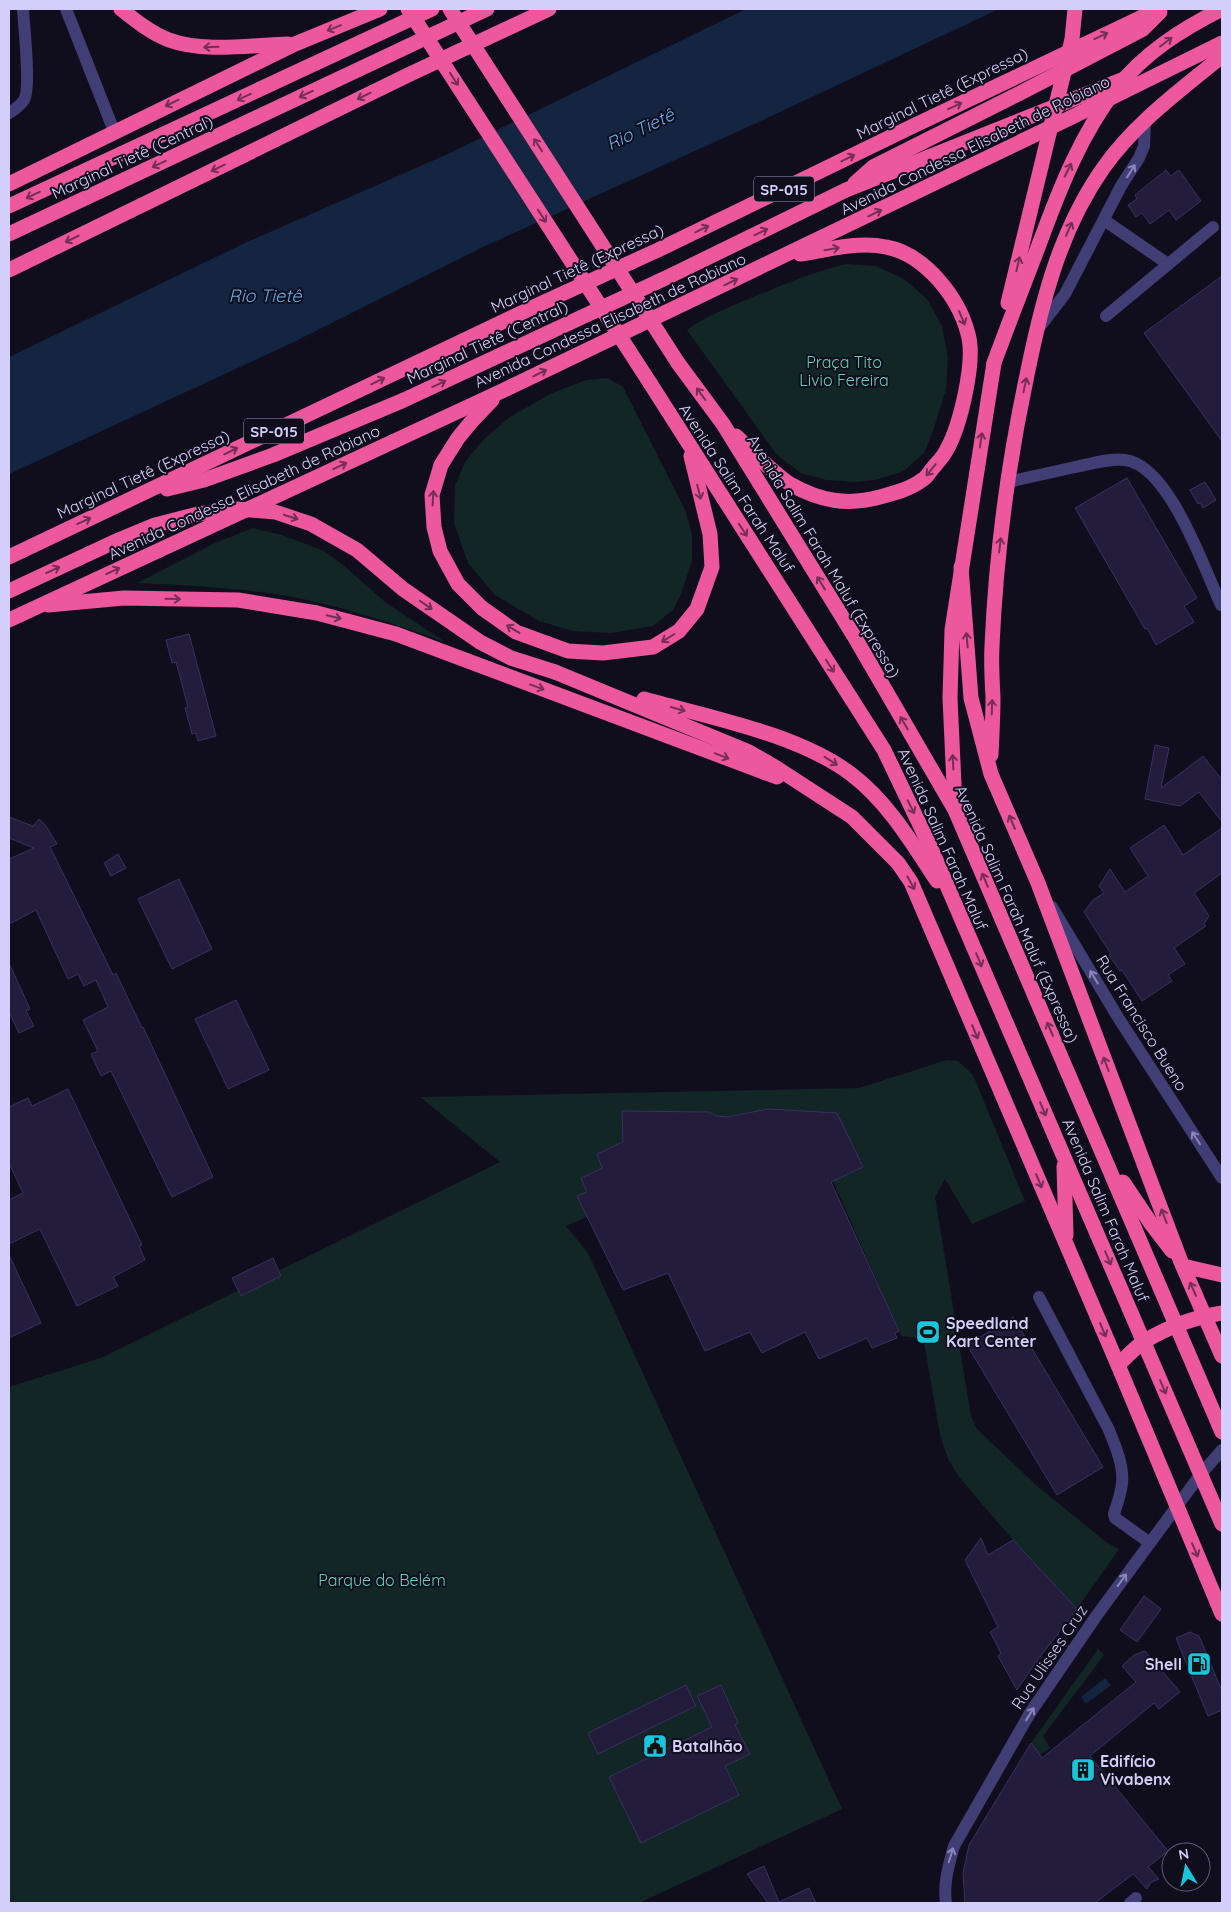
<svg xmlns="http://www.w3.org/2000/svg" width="1231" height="1912" viewBox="0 0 1231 1912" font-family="Quicksand,sans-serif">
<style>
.green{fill:#122625}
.water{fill:#132541}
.building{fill:#231c3b;stroke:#3b3065}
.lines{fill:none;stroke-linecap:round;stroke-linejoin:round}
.minor{stroke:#413e76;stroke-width:12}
.highway{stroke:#ec579d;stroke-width:15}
.highway-bridge{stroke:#ec579d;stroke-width:15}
.oneway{stroke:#732f56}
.oneway2{stroke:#8a86b8}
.labels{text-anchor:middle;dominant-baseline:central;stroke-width:4;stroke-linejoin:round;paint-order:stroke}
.shield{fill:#100e1c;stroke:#9995b7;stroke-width:1}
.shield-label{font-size:15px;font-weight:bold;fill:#d4cffa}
.street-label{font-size:16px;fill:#d4cffa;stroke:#100e1c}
.park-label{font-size:16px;fill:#64d1b7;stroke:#100e1c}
.poi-label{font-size:16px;font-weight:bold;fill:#d4cffa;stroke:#100e1c;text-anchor:start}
.water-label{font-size:18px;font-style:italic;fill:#68afee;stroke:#100e1c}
</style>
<rect width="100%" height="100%" fill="#100e1c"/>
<!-- green -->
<g class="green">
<path d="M846,264L876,266L904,279L927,299L942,326L948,358L946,389L933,431L924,453L904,471L875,480L855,482L826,480L801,473L777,455L687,330C704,317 728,308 748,299C781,286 812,272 846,264Z"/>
<polygon points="608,378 623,387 686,512 692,535 692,561 681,594 673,610 653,626 611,633 573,631 539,621 495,595 468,563 454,523 455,486 465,462 484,439 510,417 550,394 586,380"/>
<path d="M253,528L282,535L324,551L343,565L385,602L445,642C400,626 354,610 307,600C252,588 194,586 137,583L215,543Z"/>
<polygon points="947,1060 958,1061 973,1075 1025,1201 972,1224 945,1179 935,1197 971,1416 977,1429 1037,1486 1106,1542 1119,1549 1077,1609 1013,1540 959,1477 948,1459 940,1435 924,1342 917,1338 901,1336 833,1181 642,1150 581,1178 587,1192 578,1196 587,1217 566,1226 588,1253 842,1809 639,1903 9,1903 9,1387 101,1358 500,1162 420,1097 859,1088"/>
<polygon points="1098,1649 1104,1655 1043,1736 1050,1748 1040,1755 1031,1743"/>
</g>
<!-- water -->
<g class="water">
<polygon points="746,9 999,9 763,120 483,247 294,342 9,474 9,357 247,242 450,153"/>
<polygon points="1105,1678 1111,1685 1086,1704 1081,1697"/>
</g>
<!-- building -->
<g class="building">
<polygon points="1166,170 1171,176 1179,170 1201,201 1176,220 1169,210 1150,224 1142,213 1136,217 1128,205 1137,199 1135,195"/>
<polygon points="1222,276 1222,441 1144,333"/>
<polygon points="1127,478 1197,598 1184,606 1194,622 1156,645 1147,628 1145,629 1075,508"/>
<polygon points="1205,482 1216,500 1203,508 1200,503 1198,504 1190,490"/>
<polygon points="189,634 216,736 198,741 196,733 192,734 185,708 188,707 176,662 172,663 166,640"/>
<polygon points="1155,745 1169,748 1161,788 1203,756 1222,780 1222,822 1199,792 1180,806 1145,799"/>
<polygon points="9,817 33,826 39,819 46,826 57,844 50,847 113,975 116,973 142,1028 143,1027 213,1177 172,1197 111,1071 101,1076 91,1054 98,1051 83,1020 108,1007 96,980 84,986 78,974 68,979 36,910 9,924 9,859 34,848 9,838"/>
<polygon points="1164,825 1183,855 1222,828 1222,873 1194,893 1209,916 1204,924 1206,926 1174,948 1185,964 1168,975 1172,981 1142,1001 1122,970 1120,971 1109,955 1111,954 1084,912 1093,900 1104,893 1099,886 1110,869 1125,892 1148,876 1130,848"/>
<polygon points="118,854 126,868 111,876 104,863"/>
<polygon points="179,879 212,949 172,969 138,899"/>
<polygon points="9,963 30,1009 26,1011 34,1026 19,1033 9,1012"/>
<polygon points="236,1000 269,1070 228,1089 195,1019"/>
<polygon points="68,1089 142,1245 139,1246 145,1260 113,1277 118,1286 77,1306 40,1229 9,1244 9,1200 23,1193 9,1163 9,1107 28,1098 32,1106"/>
<polygon points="768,1109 837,1113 863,1167 831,1182 899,1331 895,1333 897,1338 872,1348 867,1338 819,1359 805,1332 762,1353 750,1332 705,1351 668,1273 623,1290 577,1196 587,1192 581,1178 602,1168 597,1154 623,1142 622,1111 709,1112 716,1116 727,1117"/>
<polygon points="9,1255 41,1323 9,1338"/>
<polygon points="273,1258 281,1276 241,1296 232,1278"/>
<polygon points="1013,1317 1103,1467 1057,1495 967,1345"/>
<polygon points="981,1538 988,1555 1013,1540 1077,1609 1036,1662 1017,1690 998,1656 1001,1653 990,1632 998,1627 965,1560"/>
<polygon points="1144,1596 1161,1609 1137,1642 1120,1630"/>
<polygon points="1190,1632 1199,1636 1222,1691 1222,1710 1208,1716 1176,1638"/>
<polygon points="1145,1651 1180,1692 1159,1709 1154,1703 1090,1756 1168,1851 1148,1867 1159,1879 1151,1882 1147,1889 1133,1874 1095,1903 965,1903 963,1873 969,1845 1031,1743 1042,1758 1136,1682 1122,1666 1134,1655"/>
<polygon points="686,1685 696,1706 598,1754 588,1733"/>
<polygon points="721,1685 738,1723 735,1725 750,1754 725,1766 739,1795 641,1843 609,1777 712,1727 697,1696"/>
<polygon points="764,1866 779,1902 809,1888 816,1903 768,1903 747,1874"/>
</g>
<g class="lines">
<!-- minor -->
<g class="minor">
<polyline points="66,9 114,131"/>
<path d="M9,113C14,110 20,106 24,100C31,89 24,26 23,9"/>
<polyline points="1104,220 1168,264"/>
<polyline points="1106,316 1213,227"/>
<polyline points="1038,329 1065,294 1121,186 1139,158 1144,146 1145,120"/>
<path d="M1008,482C1030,477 1053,472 1075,467C1091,464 1109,458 1125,460C1169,465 1204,568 1221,605"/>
<polyline points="1052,907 1119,1019 1222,1178"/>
<path d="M1039,1297L1109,1430C1115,1445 1124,1466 1122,1483C1121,1494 1117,1504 1114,1514L1115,1518L1150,1543"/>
<path d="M946,1903C943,1884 949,1864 954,1846L1030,1713L1097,1615L1200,1475L1222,1450"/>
<polyline points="1130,1903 1136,1898"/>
</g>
<!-- highway -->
<g class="highway">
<path d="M121,9C136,21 151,33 169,40C204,53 252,45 288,44"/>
<polyline points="855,183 873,167 1026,90 1143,29 1160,12"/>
<polyline points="9,184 295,44 380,9"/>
<polyline points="9,206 432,9"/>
<polyline points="9,234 487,9"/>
<polyline points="9,270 408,75 549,9"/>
<polyline points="678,363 723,424 854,636 955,810 1222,1432"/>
<polyline points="650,383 884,750 930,846 1222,1524"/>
<polyline points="492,400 472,421 458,438 441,465 432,495 434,527 440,551 458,584 482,608 516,632 568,651 603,653 653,647 679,631 697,609 712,567 710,534 691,456"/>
<path d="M736,436C751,450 774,474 790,484C820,501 847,506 880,497C895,493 910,489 922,480C926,478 929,473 932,469C937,463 943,457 946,451C960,427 976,361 968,334C959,298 925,254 886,247C858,241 828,250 800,254"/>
<polyline points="167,489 204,480 273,455 404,400 670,276 846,190 1129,77"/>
<polyline points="9,557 540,304 658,250 911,127 1159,9"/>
<polyline points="961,567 971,698 991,774 1038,883 1181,1262 1222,1356"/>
<polyline points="48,605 124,598 238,600 317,613 396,634 777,777"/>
<polyline points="9,620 502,391 1072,117 1222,43"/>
<polyline points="555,672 749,752 775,767 852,817 898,863 911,882 1118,1365 1222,1614"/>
<path d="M644,699C708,717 798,734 851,774C888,802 912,843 937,881"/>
<path d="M991,755C992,735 993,716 993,697C992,680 991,663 992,646C996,555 1008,464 1027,375C1042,301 1060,229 1104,167C1136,122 1181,90 1222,56"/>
<polyline points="955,806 950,698 952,630 994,363"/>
<polyline points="1064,1166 1066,1235"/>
<polyline points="1123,1182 1152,1225 1172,1251"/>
<polyline points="1183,1266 1222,1275"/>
<path d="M1118,1365C1127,1357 1135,1347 1145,1341C1168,1327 1196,1317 1222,1313"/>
</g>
<!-- highway-bridge -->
<g class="highway-bridge">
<polyline points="408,9 650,383"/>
<polyline points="450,9 678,363"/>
<polyline points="1008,303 1072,39 1075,9"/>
<path d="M994,363C1009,322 1025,282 1040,242C1060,188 1081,134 1116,89C1144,53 1182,29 1222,9"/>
<polyline points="9,591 114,542 155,525 198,514 237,509 275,512 311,524 357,550 403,589 480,642 511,658 555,672"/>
</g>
</g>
<!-- one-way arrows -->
<defs><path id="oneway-shaft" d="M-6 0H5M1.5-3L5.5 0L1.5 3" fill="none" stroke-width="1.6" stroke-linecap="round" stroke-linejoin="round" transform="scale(1.25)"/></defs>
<g class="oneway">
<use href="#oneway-shaft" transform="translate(334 28) rotate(158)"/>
<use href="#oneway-shaft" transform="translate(1101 36) rotate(-25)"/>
<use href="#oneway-shaft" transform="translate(1166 42) rotate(-37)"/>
<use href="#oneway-shaft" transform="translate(211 47) rotate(178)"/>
<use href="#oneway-shaft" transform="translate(454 79) rotate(57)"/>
<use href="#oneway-shaft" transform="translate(306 94) rotate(155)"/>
<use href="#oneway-shaft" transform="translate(364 96) rotate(154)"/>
<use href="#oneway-shaft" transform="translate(244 97) rotate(155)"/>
<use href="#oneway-shaft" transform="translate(172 103) rotate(154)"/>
<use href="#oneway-shaft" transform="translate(955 106) rotate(-25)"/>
<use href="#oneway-shaft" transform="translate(538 145) rotate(-123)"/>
<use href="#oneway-shaft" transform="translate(848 158) rotate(-26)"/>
<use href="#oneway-shaft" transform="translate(159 164) rotate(155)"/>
<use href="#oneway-shaft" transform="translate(218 168) rotate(154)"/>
<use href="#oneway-shaft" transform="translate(1068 170) rotate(-63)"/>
<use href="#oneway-shaft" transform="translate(33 195) rotate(155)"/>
<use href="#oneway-shaft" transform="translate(875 213) rotate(-26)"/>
<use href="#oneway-shaft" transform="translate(542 216) rotate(57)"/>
<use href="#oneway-shaft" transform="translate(702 229) rotate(-26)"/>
<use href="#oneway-shaft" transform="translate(1069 229) rotate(-66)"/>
<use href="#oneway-shaft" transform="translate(761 232) rotate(-26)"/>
<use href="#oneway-shaft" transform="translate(72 239) rotate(154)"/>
<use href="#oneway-shaft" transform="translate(832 249) rotate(-9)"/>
<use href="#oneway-shaft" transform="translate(1018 264) rotate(-77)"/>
<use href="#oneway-shaft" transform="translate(731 282) rotate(-26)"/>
<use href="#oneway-shaft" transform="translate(962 318) rotate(67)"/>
<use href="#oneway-shaft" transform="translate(540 373) rotate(-26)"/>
<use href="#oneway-shaft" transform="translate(378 381) rotate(-26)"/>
<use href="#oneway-shaft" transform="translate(439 384) rotate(-25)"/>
<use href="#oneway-shaft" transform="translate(1025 385) rotate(-78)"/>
<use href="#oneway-shaft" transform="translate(701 394) rotate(-126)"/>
<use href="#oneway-shaft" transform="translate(981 440) rotate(-81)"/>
<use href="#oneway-shaft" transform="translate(231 451) rotate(-26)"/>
<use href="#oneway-shaft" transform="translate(340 466) rotate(-25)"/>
<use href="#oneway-shaft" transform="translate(931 470) rotate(129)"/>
<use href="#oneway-shaft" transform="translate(699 492) rotate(76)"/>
<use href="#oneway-shaft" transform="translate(433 498) rotate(-87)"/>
<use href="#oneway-shaft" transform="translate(291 517) rotate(18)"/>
<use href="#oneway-shaft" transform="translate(84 521) rotate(-25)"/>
<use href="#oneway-shaft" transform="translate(743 530) rotate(57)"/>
<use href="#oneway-shaft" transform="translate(1000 545) rotate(-83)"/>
<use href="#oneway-shaft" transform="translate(53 570) rotate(-25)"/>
<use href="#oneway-shaft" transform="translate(113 571) rotate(-25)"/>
<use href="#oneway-shaft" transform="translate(821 583) rotate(-122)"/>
<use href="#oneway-shaft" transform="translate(173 599) rotate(1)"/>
<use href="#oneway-shaft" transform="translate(426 605) rotate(35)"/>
<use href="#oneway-shaft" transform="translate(334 617) rotate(14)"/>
<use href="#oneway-shaft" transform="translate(513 629) rotate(-149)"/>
<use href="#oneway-shaft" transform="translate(668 638) rotate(148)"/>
<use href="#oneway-shaft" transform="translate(967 640) rotate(-95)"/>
<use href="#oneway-shaft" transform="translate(830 666) rotate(57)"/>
<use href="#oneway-shaft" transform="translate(537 687) rotate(20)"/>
<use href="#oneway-shaft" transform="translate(992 707) rotate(-88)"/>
<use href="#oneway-shaft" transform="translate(678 709) rotate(16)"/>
<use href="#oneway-shaft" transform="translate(904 723) rotate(-120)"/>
<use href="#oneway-shaft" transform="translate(722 756) rotate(21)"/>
<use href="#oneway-shaft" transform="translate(831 761) rotate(33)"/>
<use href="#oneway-shaft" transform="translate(953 762) rotate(-93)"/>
<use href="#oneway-shaft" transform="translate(911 807) rotate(64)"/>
<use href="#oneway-shaft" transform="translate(1012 822) rotate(-113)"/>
<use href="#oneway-shaft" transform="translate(985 880) rotate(-113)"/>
<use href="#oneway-shaft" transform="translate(911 883) rotate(61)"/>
<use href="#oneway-shaft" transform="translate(979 960) rotate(67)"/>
<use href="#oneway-shaft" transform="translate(1050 1029) rotate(-113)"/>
<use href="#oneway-shaft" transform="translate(975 1032) rotate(67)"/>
<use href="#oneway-shaft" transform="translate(1106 1064) rotate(-111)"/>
<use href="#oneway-shaft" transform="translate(1043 1109) rotate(67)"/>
<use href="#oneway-shaft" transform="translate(1039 1181) rotate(67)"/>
<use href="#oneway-shaft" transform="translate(1164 1216) rotate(-111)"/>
<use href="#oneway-shaft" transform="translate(1108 1258) rotate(67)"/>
<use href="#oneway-shaft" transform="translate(1193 1289) rotate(-114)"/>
<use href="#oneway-shaft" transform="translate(1103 1330) rotate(67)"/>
<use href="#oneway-shaft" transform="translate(1163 1387) rotate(67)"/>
<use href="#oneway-shaft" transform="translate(1195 1550) rotate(67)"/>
</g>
<g class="oneway2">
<use href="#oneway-shaft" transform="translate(1131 171) rotate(-58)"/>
<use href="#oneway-shaft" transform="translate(1094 977) rotate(-121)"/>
<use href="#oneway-shaft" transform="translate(1196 1138) rotate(-123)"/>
<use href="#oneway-shaft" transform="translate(1122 1580) rotate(-54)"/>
<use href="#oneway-shaft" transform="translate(1030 1714) rotate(-58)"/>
<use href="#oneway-shaft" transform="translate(951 1855) rotate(-73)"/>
</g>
<!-- icons -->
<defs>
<symbol id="stadium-square" viewBox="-11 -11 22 22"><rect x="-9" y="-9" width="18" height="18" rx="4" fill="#18c6dc" stroke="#100e1c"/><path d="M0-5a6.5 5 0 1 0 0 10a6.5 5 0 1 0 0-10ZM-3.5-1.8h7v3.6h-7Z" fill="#111"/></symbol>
<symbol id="fuel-square" viewBox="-11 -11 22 22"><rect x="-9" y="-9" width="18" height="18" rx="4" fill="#18c6dc" stroke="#100e1c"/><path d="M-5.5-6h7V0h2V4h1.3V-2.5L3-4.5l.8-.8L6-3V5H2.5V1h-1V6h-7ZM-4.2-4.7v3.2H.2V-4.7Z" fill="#111"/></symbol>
<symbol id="civic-square" viewBox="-11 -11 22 22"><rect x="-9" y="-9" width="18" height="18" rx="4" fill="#18c6dc" stroke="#100e1c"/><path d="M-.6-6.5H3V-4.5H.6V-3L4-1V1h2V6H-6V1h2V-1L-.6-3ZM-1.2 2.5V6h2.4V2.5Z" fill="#111"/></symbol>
<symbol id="building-square" viewBox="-11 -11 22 22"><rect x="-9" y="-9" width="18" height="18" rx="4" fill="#18c6dc" stroke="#100e1c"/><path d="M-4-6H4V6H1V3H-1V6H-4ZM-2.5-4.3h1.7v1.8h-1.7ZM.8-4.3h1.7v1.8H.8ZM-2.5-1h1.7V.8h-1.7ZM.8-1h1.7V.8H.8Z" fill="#111"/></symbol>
</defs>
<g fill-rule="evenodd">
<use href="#stadium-square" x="914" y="1318" width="28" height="28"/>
<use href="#fuel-square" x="1185" y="1650" width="28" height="28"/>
<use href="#civic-square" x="641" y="1732" width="28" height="28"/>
<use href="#building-square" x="1069" y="1756" width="28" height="28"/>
</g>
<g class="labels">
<!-- shield labels -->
<g class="shield">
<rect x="754" y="176.5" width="60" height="25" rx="4"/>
<rect x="244" y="418.5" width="60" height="25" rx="4"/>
</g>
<g class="shield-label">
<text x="784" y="189">SP-015</text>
<text x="274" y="431">SP-015</text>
</g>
<!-- street labels -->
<g class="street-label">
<text transform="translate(942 93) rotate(-26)">Marginal Tietê (Expressa)</text>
<text transform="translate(975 145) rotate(-26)">Avenida Condessa Elisabeth de Robiano</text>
<text transform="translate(132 157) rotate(-25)">Marginal Tietê (Central)</text>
<text transform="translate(577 268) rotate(-25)">Marginal Tietê (Expressa)</text>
<text transform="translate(610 320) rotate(-25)">Avenida Condessa Elisabeth de Robiano</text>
<text transform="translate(487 342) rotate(-25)">Marginal Tietê (Central)</text>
<text transform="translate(143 474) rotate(-25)">Marginal Tietê (Expressa)</text>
<text transform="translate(737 488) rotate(57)">Avenida Salim Farah Maluf</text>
<text transform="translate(244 492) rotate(-25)">Avenida Condessa Elisabeth de Robiano</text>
<text transform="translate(824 556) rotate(59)">Avenida Salim Farah Maluf (Expressa)</text>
<text transform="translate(943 839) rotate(66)">Avenida Salim Farah Maluf</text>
<text transform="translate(1017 914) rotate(66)">Avenida Salim Farah Maluf (Expressa)</text>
<text transform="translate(1142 1023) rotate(58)">Rua Francisco Bueno</text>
<text transform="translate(1106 1210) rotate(67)">Avenida Salim Farah Maluf</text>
<text transform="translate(1049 1657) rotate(-56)">Rua Ulisses Cruz</text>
</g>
<!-- park labels -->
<g class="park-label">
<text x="844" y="362">Praça Tito<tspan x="844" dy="18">Livio Fereira</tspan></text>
<text x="382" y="1580">Parque do Belém</text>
</g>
<!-- poi labels -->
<g class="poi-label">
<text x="946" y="1323">Speedland<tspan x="946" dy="18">Kart Center</tspan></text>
<text x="1182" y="1664" text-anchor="end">Shell</text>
<text x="672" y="1746">Batalhão</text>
<text x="1100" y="1761">Edifício<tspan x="1100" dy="18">Vivabenx</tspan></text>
</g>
<!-- water labels -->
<g class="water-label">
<text transform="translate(640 129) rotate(-26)">Rio Tietê</text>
<text x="265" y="295">Rio Tietê</text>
</g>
</g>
<!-- border -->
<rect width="1231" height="1912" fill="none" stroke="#d4cffa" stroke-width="20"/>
<!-- north arrow -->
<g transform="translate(1186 1867) rotate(350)"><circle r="24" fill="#100e1c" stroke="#5e5b75"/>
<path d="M0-4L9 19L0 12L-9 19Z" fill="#18c6dc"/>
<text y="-8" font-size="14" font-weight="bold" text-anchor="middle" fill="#d4cffa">N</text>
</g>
</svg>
